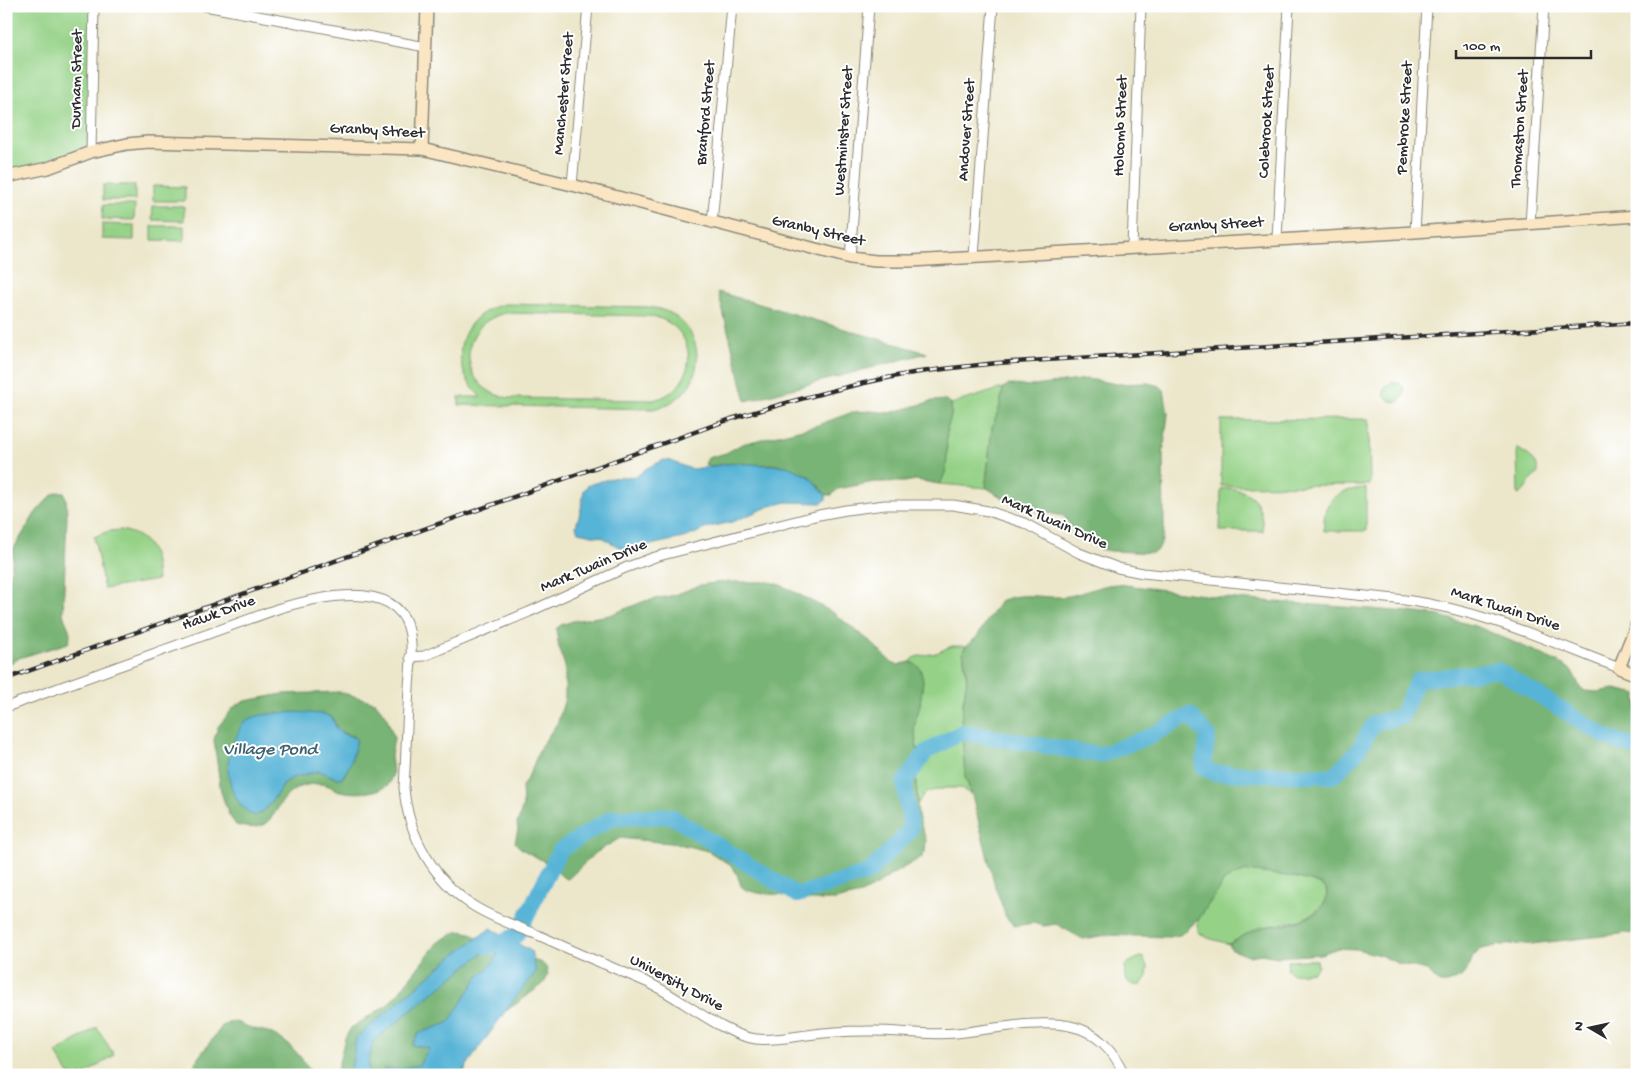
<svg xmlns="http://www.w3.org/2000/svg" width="1643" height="1081" viewBox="0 0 1643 1081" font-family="'Gochi Hand',sans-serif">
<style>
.green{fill:#95d287;stroke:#607e59;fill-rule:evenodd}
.forest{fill:#78b474;stroke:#527050;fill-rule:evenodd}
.water{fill:#57b4d6;stroke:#417080}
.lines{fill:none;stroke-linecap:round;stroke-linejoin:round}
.river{stroke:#57b4d6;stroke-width:16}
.street-casing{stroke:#8c897b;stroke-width:11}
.secondary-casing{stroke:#8c897b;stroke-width:14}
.street{stroke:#fff;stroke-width:9}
.secondary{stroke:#fbe6c4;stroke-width:11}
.rail-casing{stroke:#2b2b2b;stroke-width:4.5}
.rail{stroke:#fff;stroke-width:2.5;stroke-dasharray:8;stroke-linecap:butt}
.labels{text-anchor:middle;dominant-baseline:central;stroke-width:4;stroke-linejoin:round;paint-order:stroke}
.street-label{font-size:16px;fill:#2b2b2b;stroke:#fff}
.water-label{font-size:18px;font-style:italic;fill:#3d626f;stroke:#fff}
</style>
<rect width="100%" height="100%" fill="#fff"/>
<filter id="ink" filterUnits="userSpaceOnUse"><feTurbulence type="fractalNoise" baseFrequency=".02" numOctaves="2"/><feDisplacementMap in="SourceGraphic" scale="10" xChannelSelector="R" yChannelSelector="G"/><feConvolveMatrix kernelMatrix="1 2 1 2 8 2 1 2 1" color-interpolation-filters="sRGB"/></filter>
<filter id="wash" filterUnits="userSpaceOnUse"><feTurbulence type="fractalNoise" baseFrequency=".0096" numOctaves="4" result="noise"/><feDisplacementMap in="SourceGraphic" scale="20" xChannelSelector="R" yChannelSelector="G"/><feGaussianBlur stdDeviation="1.12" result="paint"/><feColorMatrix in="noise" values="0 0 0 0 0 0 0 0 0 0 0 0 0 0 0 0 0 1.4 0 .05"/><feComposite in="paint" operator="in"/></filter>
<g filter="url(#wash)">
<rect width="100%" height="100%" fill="#ece7cb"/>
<!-- green -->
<g class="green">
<polygon points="6,6 94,6 91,152 6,177"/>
<rect x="103" y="185" width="32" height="15"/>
<polygon points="153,186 185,187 185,201 153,201"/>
<polygon points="103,205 135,205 134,220 102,219"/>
<polygon points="153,206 184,206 184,221 152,220"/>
<polygon points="102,224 134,225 134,240 102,239"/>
<polygon points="152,226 184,226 184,241 152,240"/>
<path d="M505,304L648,307C710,313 715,396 653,409L459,405V397H481C446,365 457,315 505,304ZM506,313L648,316C699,321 703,389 653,400L510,398C458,392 454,324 506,313Z"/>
<polygon points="1392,382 1400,384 1405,389 1403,397 1397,403 1389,400 1383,394 1386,386"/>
<path d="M1003,388L1000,406L992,428L986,482L987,488L939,484C951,470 945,447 947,430C949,421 953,413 951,404Z"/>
<polygon points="1369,419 1370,485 1221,486 1221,420"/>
<path d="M1517,448C1528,456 1538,458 1538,474C1529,478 1528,491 1518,495Z"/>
<path d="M1230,488C1258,493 1261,506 1263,531H1220L1221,489Z"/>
<path d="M1366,488V531H1324C1322,498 1337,490 1366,488Z"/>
<path d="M121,530C151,536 155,553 157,580L104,589L94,537L109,531Z"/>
<polygon points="952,646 966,646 963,652 967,683 963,701 961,733 965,758 965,777 972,795 961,788 947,788 926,792 918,803 916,781 919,763 914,727 920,704 923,680 915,664 910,662 915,657 936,653"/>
<path d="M1247,871C1266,873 1311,877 1326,888L1327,900C1306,926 1289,920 1261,928C1250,931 1239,939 1229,944L1208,938L1198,932V920L1224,881L1235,875Z"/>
<path d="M1140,957L1144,958L1145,963L1148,967L1147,976L1141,985C1128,987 1123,978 1125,966L1128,963Z"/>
<polygon points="1306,960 1317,960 1318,966 1313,972 1293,974 1287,970 1288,961"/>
<polygon points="97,1027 114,1055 84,1075 69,1075 56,1053"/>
</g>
<!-- forest -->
<g class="forest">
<polygon points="718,292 927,353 746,401"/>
<path d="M1087,379L1117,384L1148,383L1160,386L1164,390L1168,414L1163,455L1164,527C1163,538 1162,548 1153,553L1111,551L1099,549L1074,532L1064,516L1017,507L987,488L986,482L992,428L1000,406L1003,388L1008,385L1034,386Z"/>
<path d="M946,400L951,404C953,413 949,421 947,430C945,447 951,470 939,484L916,480L904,482H874L838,489L832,495H826L818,485L775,464L757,465L734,463L710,466L705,464L708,458L726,453L742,444L815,426L853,412L871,411L890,413L933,401Z"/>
<path d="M58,492H64L66,498L67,516L63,613C65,625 74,631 68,643L19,658L6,666V593L10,577L14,548L36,512L52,495Z"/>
<path d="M721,582H770L783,586L832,612L871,642L892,663L897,665L910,662L915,664L920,668L923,680L920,704L914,727L919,763L916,781L918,816L926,840L925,852L922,857L891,875L876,886L861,894L835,900H799L781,895L758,893L746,890L741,886L737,874L729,864L708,851L679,844L620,838L594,854L568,879C560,877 559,872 552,867C542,858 521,852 515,842L518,830L517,824L523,806L522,787L531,771L540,748L558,722L565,698V666L559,648L556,629L561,625L573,621L610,615L645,601L675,595L700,585Z"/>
<path d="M1117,584L1236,599L1410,612L1440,616L1478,627L1539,653L1567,667L1572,671L1580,687L1585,691L1597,692L1615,689L1637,694V932L1531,944L1500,945L1482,949L1473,956L1469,967L1461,977L1447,983H1439L1427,970L1397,963L1380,955L1356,949L1338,948L1321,954L1278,957L1261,954L1249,956L1232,950L1229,944C1238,939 1248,933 1257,929C1267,925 1278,926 1288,924C1306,920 1332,909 1326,888L1321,884L1294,877L1247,871L1235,875L1224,881L1198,920L1180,935L1169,937L1107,935L1083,939L1056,924L1044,926L1033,923L1014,926L1006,917L995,886L972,795L965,777L961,720L967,676L963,651L966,646L976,638L1000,601C1025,590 1044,600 1069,596C1085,593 1100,585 1117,584Z"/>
<path d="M339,692L375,702L386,716L394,738L391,756L393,774L388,785C375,794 355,794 340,791C334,790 331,786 326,785C319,783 309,784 303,786C270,796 281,838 236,825L229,815L221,792L214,740L218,727L234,707L245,701L283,694ZM332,717C337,729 339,733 353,736L354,751L344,776L336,778L319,771L292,778L285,783L265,810L231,748L237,737Z"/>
<path d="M459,931L471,933L485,945L542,963C550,970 549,976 543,984L502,1014L482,1038L462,1075H336L345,1038L351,1028L387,1005L399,992L438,942Z"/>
<path d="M228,1022C238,1021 242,1025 251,1028C256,1030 262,1030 267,1032C287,1039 302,1056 312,1075H188L193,1069L198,1058L223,1025Z"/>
</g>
<!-- water -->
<g class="water">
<path d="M664,460C675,460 683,468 693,469L734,463L787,466L809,476L826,495V500L821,503L787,502L770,506L732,522L709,527L687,537L628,550L617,546L602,537L578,532L576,526L581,509L584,490L588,485L612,478L637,476L647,468Z"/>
<path d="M296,712L323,714L332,717C334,720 335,726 337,729C342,736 351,734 357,740L350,765L342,778H336L319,771L292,778L285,783L265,810L255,816C234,807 225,778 229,757C230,749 234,743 237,735C239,731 240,725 244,722C254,713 283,713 296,712Z"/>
<polygon points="491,928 531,951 536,972 509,1006 460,1075 388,1075 383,1069 399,1069 419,1065 429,1048 412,1045 419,1033 448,1023 478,977 492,964 498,954 489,948 373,1041 368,1065 370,1075 350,1075 356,1038 455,954"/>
</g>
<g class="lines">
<!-- river -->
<polyline class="river" points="489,947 517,935 560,850 611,818 671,816 797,895 868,873 911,830 904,783 926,752 962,732 1100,755 1148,737 1190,715 1208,736 1203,767 1214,773 1333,776 1357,752 1374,723 1401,717 1417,680 1498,670 1608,738 1637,748"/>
</g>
</g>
<g filter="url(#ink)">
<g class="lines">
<defs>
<g id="street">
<polyline points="205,6 426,47"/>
<polyline points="91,152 94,6"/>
<polyline points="572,185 588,6"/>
<polyline points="712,223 732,6"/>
<polyline points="1530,224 1544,6"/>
<polyline points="1415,232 1427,6"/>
<polyline points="1277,239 1289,6"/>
<polyline points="1132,248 1141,6"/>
<polyline points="974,256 993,6"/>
<polyline points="850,258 869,6"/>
<path d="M410,657L424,656L529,612L625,568L655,557L819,515L846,510L885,505H953L988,511L1024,523L1079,553L1118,568L1143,573L1405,600C1481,610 1549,641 1619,668"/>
<path d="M6,707L280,608C315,598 393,578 408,627C414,645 410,669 409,688C407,721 406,754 404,788C408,835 433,879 472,905C492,918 516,926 538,935C560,945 582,955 604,964C620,971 636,977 651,984C682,999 724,1035 756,1039C773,1041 790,1037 807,1035C827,1032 847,1031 866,1031C897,1030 924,1036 956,1033C987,1030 1040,1019 1070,1026C1096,1031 1115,1051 1124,1075"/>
</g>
<g id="secondary">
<polyline points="422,149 427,6"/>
<polyline points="6,177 48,168 91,152 127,144 148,142 422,149 572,185 850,258 876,261 911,261 1415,232 1637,216"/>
<polyline points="1637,623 1619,668 1637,675"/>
</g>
</defs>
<!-- street casing -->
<use href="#street" class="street-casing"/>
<!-- secondary casing -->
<use href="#secondary" class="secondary-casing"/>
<!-- street -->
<use href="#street" class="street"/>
<!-- secondary -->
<use href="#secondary" class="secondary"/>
<defs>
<path id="rail" d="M6,679L731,419C791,401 851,384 913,373C941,369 969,366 997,363L1637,323"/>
</defs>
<!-- rail casing -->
<use href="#rail" class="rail-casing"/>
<!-- rail -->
<use href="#rail" class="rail"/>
</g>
</g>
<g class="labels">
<!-- street labels -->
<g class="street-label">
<text transform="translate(78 79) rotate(-89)">Durham Street</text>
<text transform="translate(565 94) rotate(-85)">Manchester Street</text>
<text transform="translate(707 113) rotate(-85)">Branford Street</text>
<text transform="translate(1406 118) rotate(-87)">Pembroke Street</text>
<text transform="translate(1268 122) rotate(-87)">Colebrook Street</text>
<text transform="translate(1122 126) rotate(-88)">Holcomb Street</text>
<text transform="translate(1521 129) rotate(-86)">Thomaston Street</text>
<text transform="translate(968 130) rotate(-86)">Andover Street</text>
<text transform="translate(845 131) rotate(-86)">Westminster Street</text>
<text transform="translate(377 132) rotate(3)">Granby Street</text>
<text transform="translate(1216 226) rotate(-3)">Granby Street</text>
<text transform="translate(818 232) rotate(13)">Granby Street</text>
<text transform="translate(1054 523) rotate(24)">Mark Twain Drive</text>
<text transform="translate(594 567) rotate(-23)">Mark Twain Drive</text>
<text transform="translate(1505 610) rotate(18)">Mark Twain Drive</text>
<text transform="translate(219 614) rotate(-20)">Hawk Drive</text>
<text transform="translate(676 984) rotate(28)">University Drive</text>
</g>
<!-- water labels -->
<g class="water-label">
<text x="270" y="750">Village Pond</text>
</g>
</g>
<!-- margin -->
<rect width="1643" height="1081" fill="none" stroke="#fff" stroke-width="25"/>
<!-- north arrow -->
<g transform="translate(1590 1028) rotate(279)" stroke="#ffffff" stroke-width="4" paint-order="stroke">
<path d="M0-4L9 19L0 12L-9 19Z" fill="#2b2b2b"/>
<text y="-8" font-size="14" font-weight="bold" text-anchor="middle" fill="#2b2b2b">N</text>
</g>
<!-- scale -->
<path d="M1456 50v8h135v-8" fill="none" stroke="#2b2b2b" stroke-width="2.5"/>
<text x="1463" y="50" font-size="15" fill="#2b2b2b" stroke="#ffffff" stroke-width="4" paint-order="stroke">100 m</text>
</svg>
